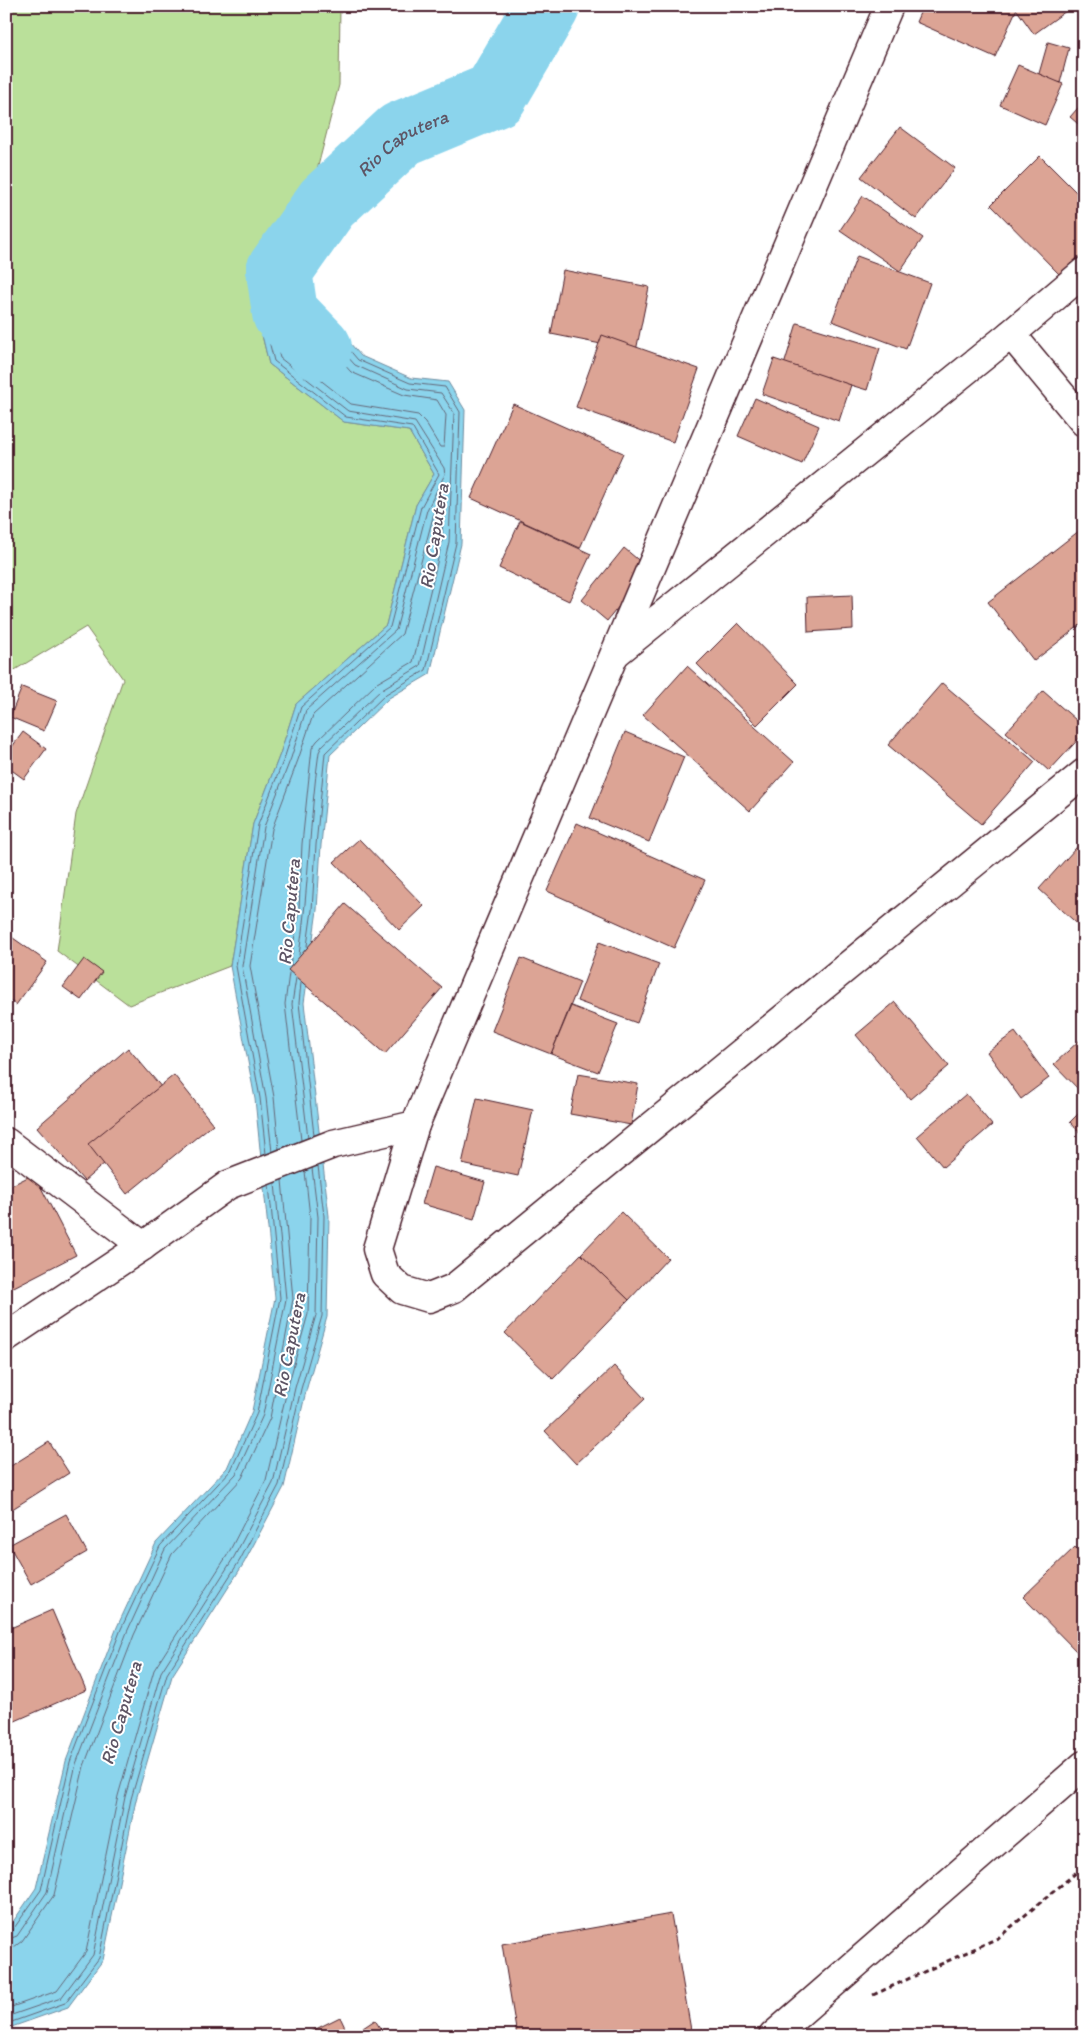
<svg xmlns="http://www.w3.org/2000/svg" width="1090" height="2042" viewBox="0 0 1090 2042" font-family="Itim,sans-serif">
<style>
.green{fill:#bae09a;stroke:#828062}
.water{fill:#8bd4ec;stroke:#718c9f}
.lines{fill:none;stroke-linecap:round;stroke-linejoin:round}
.shore{stroke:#646778;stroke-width:1}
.river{stroke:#8bd4ec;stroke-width:66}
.building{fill:#dca495;stroke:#4a1f2b}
.minor-casing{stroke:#4a1f2b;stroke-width:31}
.path{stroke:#4a1f2b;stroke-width:3;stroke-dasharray:5 4;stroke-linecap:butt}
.minor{stroke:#fff;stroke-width:28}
.labels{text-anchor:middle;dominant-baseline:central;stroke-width:4;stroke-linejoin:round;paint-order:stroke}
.water-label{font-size:19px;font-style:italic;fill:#5e5565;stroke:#fff}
</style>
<rect width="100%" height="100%" fill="#fff"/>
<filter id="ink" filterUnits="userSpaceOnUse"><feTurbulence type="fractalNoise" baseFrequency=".02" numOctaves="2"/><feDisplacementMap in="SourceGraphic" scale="10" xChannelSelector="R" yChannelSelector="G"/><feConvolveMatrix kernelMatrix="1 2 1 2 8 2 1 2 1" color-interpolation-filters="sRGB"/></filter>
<g filter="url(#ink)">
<!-- green -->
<polygon class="green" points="6,6 340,6 339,85 310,197 250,285 269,364 344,422 409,431 434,474 416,505 386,625 296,704 280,754 253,824 230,966 129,1005 57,951 76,814 123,679 86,627 13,671 6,679"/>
<!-- water -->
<polygon class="water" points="279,271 306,319 344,336 361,356 411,378 448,382 465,410 461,544 430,674 389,698 330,755 321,845 317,910 304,1003 329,1216 327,1317 306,1391 284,1487 244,1563 172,1676 136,1800 103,1960 68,2007 6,2029 6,1932 36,1888 66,1761 117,1627 156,1543 227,1468 252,1411 275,1298 255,1099 230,966 253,824 280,754 296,704 386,625 416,505 434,474 409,431 344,422 269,364 250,285"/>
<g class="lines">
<!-- shore -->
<g class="shore">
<polygon points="279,312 294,334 332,351 351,372 404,395 437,400 446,415 444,447 440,447 425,422 418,415 351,404 286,353 276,315"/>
<polyline points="289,973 285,1004 301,1140"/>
<polyline points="296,978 292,1004 308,1138"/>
<polyline points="301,983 299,1003 314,1135"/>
<polyline points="279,1149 274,1097 250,966 272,829 298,760 313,715 402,634 434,513 438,504 441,504 443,506 442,542 413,662 377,683 317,741 312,748 302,844 299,909 290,966"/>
<path d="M272,1152L266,1098L242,966L264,827L291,758L306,710L396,630L427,510L445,474L444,468L415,422L348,411L280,358L263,293L273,286L298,327L337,345L355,365L408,389L441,393L454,413L449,542L420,666L382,689L322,746L319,752C309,820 309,888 299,955"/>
<polyline points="266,1154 260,1098 236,966 258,825 285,756 301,707 390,627 421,507 439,474 412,427 346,417 274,361 256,289 275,278 302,322 341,340 358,360 410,383 445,387 460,412 456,543 426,670 386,694 325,753 316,845 312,910 307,946"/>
<polyline points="6,1934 12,1931 41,1890 70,1762 121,1629 160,1546 231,1470 257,1413 280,1298 269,1185"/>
<polyline points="6,1940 17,1936 47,1892 76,1764 127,1632 165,1549 236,1474 263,1415 286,1299 275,1183"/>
<polyline points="6,1948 14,1947 22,1941 54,1895 84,1766 134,1635 172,1554 242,1478 270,1418 293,1299 282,1180"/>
<polyline points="6,2009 57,1991 86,1952 118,1796 154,1670 228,1554 266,1480 288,1386 308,1314 310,1217 305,1171"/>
<polyline points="6,2017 61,1998 93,1955 125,1797 161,1672 234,1557 273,1483 295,1388 316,1315 318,1217 312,1168"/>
<polyline points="6,2024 65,2003 99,1958 131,1799 167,1674 240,1560 279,1485 301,1389 322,1316 324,1216 318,1166"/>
</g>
<!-- river -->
<path class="river" id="s1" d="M319,348L285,313L279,271L327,203L401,134L495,95L547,6"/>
</g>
<!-- building -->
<g class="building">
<polygon points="923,6 1018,6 995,57 916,22"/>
<polygon points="1014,6 1073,6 1034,34"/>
<polygon points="1048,42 1069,48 1060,83 1038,77"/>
<polygon points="1018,65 1063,84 1045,125 1000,105"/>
<polygon points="1084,101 1084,129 1070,117"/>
<polygon points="900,127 955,168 916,219 861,177"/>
<polygon points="1040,156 1084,200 1084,252 1060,275 991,205"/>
<polygon points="863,196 923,238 900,271 840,230"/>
<polygon points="857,256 930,283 906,349 832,321"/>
<polygon points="563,270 649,287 636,351 551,334"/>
<polygon points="797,323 880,348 867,390 784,365"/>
<polygon points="602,335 699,369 673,442 576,407"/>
<polygon points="774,359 851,385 839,421 762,394"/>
<polygon points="755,398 819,426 802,464 738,436"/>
<polygon points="513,404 623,453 580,548 471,498"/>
<polygon points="520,521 591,554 569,601 499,568"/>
<polygon points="1084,527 1084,622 1034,661 988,602"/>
<polygon points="624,548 649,569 607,621 582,600"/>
<polygon points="852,595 853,629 808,632 807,597"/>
<polygon points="738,623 798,684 757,725 697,664"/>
<polygon points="687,666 794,762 750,811 643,715"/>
<polygon points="942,683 1035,762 981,824 888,745"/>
<polygon points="22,687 57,701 44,731 10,717"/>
<polygon points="1043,691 1084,727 1084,733 1049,771 1006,732"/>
<polygon points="23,732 46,749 24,779 6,766 6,755"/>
<polygon points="625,732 684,757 649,842 590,818"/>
<polygon points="577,823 705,880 674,948 547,891"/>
<polygon points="359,839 424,906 399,930 334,862"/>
<polygon points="1084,839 1084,930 1039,889"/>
<polygon points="345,904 442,988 385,1054 288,970"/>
<polygon points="6,933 47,962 16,1005 6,998"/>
<polygon points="599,942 659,964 637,1023 577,1001"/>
<polygon points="521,958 580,982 551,1054 492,1031"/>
<polygon points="84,959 102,972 81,1000 63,987"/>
<polygon points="895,1002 949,1066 910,1099 856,1035"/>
<polygon points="571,1006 618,1024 598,1072 551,1054"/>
<polygon points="1015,1032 1049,1078 1021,1099 987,1052"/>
<polygon points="1082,1038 1084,1041 1084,1087 1080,1091 1054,1064"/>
<polygon points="128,1048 175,1103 84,1181 37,1127"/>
<polygon points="578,1074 638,1084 631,1125 570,1114"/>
<polygon points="174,1075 213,1124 127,1194 88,1144"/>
<polygon points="966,1094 992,1125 943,1167 917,1136"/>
<polygon points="477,1098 533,1110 518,1176 462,1164"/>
<polygon points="1084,1108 1084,1137 1070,1122"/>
<polygon points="433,1167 485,1182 474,1219 422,1204"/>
<polygon points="34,1174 76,1255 6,1291 6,1188"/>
<polygon points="621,1212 668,1258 629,1300 581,1254"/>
<polygon points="581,1254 629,1300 553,1379 505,1333"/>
<polygon points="614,1366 645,1399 576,1464 545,1431"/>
<polygon points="49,1442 69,1473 6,1513 6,1469"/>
<polygon points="66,1514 87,1552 31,1584 9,1545"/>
<polygon points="1075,1547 1084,1556 1084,1659 1023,1597"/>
<polygon points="52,1610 86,1690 6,1725 6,1630"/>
<polygon points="671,1914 692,2036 517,2036 502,1944"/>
<polygon points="340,2017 349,2036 307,2036 306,2034"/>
<polygon points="375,2020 385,2036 351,2036"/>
</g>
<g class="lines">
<defs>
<g id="minor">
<polyline points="1011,334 1084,422"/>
<polyline points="616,653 1011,334 1084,272"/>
<polyline points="415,1125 377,1249 385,1274 402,1290 429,1298 454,1288 1084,773"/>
<polyline points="6,1142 143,1246"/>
<polyline points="6,1337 143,1246 228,1185 333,1144 415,1125 889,6"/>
<polyline points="773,2036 1084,1765"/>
</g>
</defs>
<!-- minor casing -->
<use href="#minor" class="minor-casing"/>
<!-- path -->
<polyline class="path" points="873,1995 998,1938 1084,1866"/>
<!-- minor -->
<use href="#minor" class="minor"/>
</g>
</g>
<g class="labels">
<!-- water labels -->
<g class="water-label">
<text stroke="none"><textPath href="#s1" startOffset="272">Rio Caputera</textPath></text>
<text transform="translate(434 536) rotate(-81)">Rio Caputera</text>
<text transform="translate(289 912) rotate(-85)">Rio Caputera</text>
<text transform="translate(289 1345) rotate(-79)">Rio Caputera</text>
<text transform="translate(121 1713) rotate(-74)">Rio Caputera</text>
</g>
</g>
<!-- margin -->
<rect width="1090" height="2042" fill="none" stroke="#fff" stroke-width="25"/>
<rect x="12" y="12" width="1065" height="2017" fill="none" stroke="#4a1f2b" stroke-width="2" filter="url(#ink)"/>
</svg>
